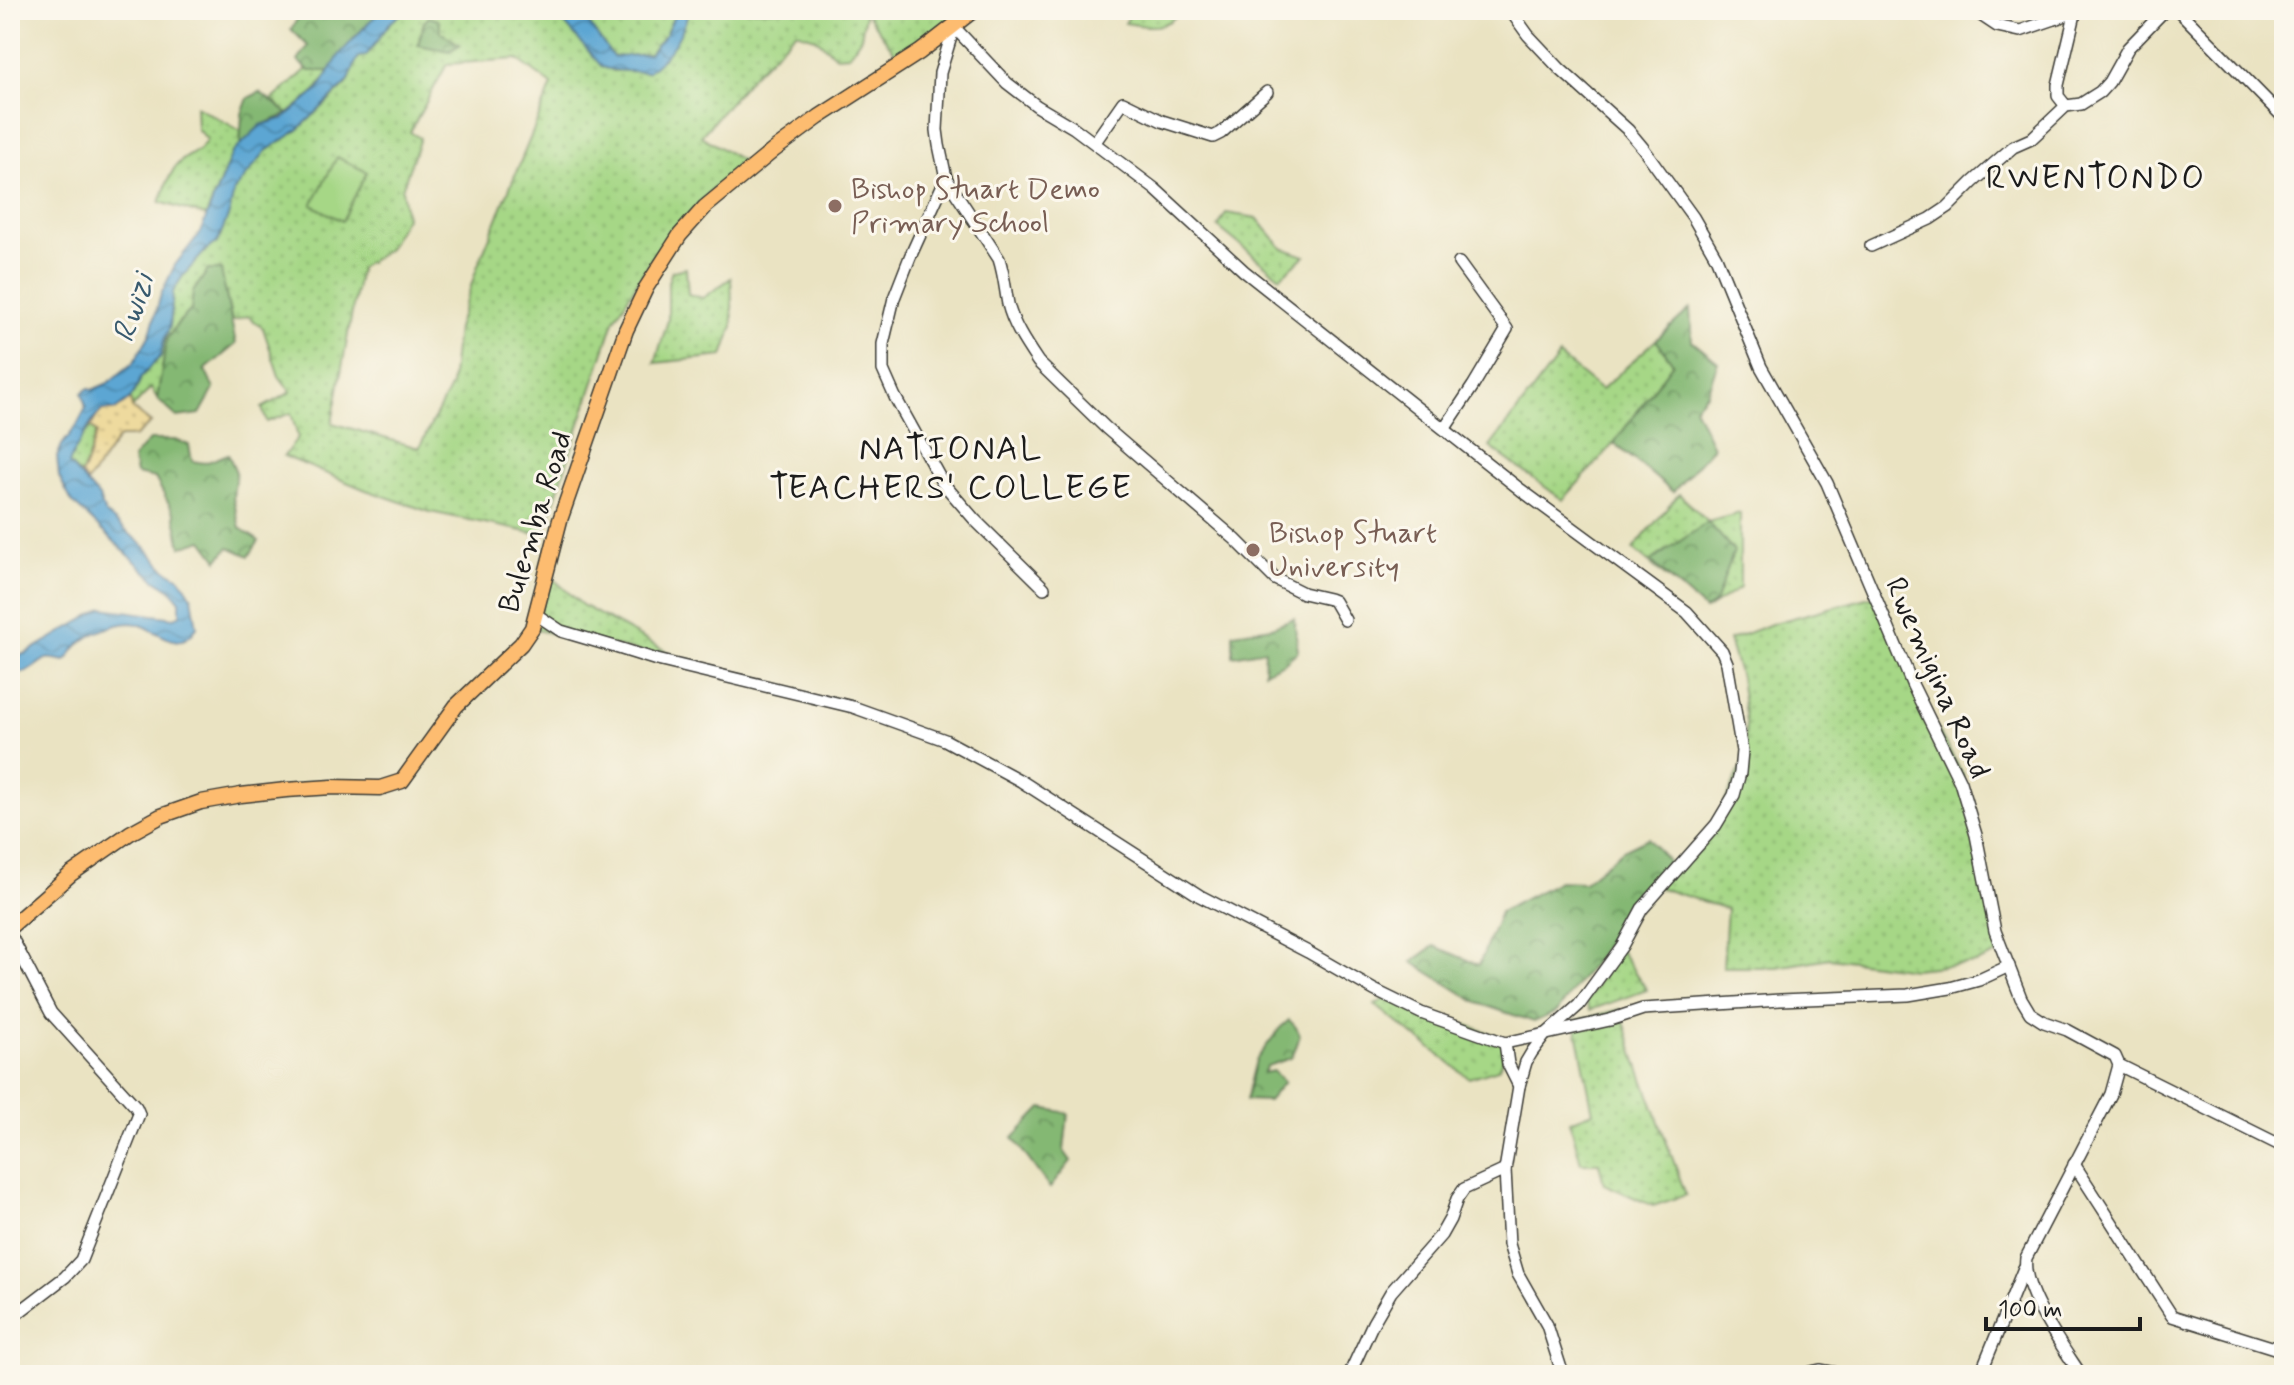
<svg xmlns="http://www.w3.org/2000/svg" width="2294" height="1385" viewBox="0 0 2294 1385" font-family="Mynerve,sans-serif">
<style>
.grass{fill:url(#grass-dots);stroke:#617a51;stroke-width:2;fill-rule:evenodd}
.forest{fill:url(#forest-crowns);stroke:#506a48;stroke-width:2}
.sand{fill:url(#sand-dots);stroke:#857b5d;stroke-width:2}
.garden{fill:#a6d786;stroke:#617a51;stroke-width:2}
.water{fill:url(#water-waves);stroke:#3c6178;stroke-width:2}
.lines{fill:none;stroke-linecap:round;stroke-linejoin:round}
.minor-casing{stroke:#3b3a35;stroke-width:14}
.major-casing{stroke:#3b3a35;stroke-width:17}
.minor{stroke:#fff;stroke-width:11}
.major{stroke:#fdbc6f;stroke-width:14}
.education-dot{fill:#8d6e63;stroke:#fbf7ec;stroke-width:3}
.labels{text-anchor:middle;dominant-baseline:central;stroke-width:6;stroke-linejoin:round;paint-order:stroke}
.education-label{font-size:30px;fill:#785e54;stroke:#fbf7ec;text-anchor:start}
.street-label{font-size:30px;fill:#1c1c1c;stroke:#fbf7ec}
.water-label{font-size:32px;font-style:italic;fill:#385a6e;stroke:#fbf7ec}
.quarter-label{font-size:34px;letter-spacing:2px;fill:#1c1c1c;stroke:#fbf7ec}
</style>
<defs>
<pattern id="grass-dots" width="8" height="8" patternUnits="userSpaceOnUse" patternTransform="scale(2)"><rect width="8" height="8" fill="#a6d786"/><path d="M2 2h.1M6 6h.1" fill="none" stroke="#8eb873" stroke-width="1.8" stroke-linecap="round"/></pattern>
<pattern id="forest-crowns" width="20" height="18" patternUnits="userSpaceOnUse" patternTransform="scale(2)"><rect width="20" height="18" fill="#84b873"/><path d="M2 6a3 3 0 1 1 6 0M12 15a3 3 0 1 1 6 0" fill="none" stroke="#6b955e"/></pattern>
<pattern id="sand-dots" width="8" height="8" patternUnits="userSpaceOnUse" patternTransform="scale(2)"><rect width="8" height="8" fill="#eeda9e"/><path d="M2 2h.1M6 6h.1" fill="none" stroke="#ccba88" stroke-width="1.8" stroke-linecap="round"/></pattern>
<pattern id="water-waves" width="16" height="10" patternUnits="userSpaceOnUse" patternTransform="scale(2)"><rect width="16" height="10" fill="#5ba6d3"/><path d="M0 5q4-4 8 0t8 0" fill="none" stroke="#4a86aa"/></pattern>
</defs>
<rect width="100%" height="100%" fill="#fbf7ec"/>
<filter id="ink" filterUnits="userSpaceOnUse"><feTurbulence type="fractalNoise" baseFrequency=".0125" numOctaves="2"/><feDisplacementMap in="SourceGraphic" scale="16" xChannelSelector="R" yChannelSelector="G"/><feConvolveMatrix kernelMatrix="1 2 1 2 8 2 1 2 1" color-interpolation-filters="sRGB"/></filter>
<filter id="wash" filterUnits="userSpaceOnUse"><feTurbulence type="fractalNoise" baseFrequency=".006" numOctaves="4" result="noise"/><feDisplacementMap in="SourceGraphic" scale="32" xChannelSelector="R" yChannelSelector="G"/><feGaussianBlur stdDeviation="1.8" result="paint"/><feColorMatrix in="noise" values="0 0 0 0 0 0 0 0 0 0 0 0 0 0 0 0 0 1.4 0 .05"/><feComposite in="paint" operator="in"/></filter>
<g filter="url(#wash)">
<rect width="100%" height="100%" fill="#eae3c2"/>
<!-- grass -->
<g class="grass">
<path d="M406,10H553L613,71L630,69L647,72L685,23L689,10H862L865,15L861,37L849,55L836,56L815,38L796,32L752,76L701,136L746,163L715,187L673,230L653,256L614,321L543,535L430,512L366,490L284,456L298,437L291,413L267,422L262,408L291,392L279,376L263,328L248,316L232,321L220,270H208L193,292L192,310L178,323L167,339L157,399L151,388L132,408L130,399L138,386L141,377L161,356L164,340L170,326L173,292L182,277L207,249L217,243L229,214L234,191L266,151L298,130L347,84C353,75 353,64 359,56H366L390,23ZM424,22L459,44L460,45L418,44ZM517,59L552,85L478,265L457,328L451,386L419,448L332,423L360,268L387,250L406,217L402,189L420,138L410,132L447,64Z"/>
<polygon points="579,10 677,10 665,35 649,54 613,57"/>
<polygon points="864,10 949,10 954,19 900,59"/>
<path d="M1133,10H1182C1164,31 1150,27 1125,23Z"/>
<polygon points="307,69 309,71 330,71 315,92 288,114 272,100"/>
<path d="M196,106L241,131L240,146L232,153L206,216L160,202C165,190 168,175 177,165C187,154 201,153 207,139L197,129Z"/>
<polygon points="1226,213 1257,218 1282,248 1305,256 1280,277 1218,227"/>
<polygon points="686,268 688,294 703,298 731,278 733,326 723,356 655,363 668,320 668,282 672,271"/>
<polygon points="1656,340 1673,363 1614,443 1563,500 1490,447 1559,356 1601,390"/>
<path d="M91,427L97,433C90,448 89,462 81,475L69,464L76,446Z"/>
<polygon points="1679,494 1708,522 1740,513 1740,588 1706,610 1633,549"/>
<polygon points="547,573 582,605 682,660 536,630"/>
<polygon points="1878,595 1932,720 1963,774 2003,952 1976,963 1913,969 1830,958 1777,967 1723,967 1727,909 1657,887 1716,822 1744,761 1746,722 1740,677 1729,640 1774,623"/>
<polygon points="1619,949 1647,990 1590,1010 1586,1002"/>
<polygon points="1388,997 1501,1037 1506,1052 1498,1069 1469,1078 1375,1005"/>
<polygon points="1620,1009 1638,1065 1686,1195 1653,1206 1604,1184 1599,1163 1581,1163 1570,1121 1593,1112 1575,1021"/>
</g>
<!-- forest -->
<g class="forest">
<path d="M303,10H318L323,19L335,10H383C362,27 344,48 330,71H309L298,61L308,46L291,29Z"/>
<polygon points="429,17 439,20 441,32 460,45 449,51 418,45 424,22"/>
<polygon points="260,92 288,114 261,125 240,146 242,114 248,98"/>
<polygon points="208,270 221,270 236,344 205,370 214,389 200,414 177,417 157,399 167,339 178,323 191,310 193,292"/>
<polygon points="1690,309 1692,341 1718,362 1707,393 1694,407 1713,447 1673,492 1614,443 1673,363 1656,340"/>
<polygon points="149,440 175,440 189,445 192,461 205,463 228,454 236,472 233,498 240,528 259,541 249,556 229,547 218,560 203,540 181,547 174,513 155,478 136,474 133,458"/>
<polygon points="1708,522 1734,551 1715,603 1704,610 1651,561"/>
<polygon points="1294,618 1298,651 1284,663 1264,672 1265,650 1233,656 1233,633 1272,627"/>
<polygon points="1648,838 1668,861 1557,1012 1534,1022 1478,1003 1412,962 1434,946 1479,965 1500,912 1559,881 1584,882 1623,850"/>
<path d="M1289,1020C1305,1034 1299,1040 1291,1058L1267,1066L1263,1073L1273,1071L1284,1082L1268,1101L1246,1100L1256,1060L1280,1028Z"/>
<polygon points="1042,1108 1068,1113 1064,1151 1071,1161 1050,1188 1013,1138"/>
</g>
<!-- sand -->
<path class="sand" d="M130,399L132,408L151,423L134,437H120C107,451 99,468 87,482L81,475C89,462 90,448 97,433L91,427C102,402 110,411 130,399Z"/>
<!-- garden -->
<polygon class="garden" points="337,157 367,172 342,221 312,205"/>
<!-- water -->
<g class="water">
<path d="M383,10H406L390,23L366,56L359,57C353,64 353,75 347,83L298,130L266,151L234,191L229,214L217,243L207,249L182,277L173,292L170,326L164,340L161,356L141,377L138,386L130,399L115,410H102C94,417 72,453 69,464L99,497L105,513L144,546L166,570L180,578L192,597L197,627C177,660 155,623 130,623C113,624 89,634 77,646C72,651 71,656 65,661C40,655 48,660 29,670C24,673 16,673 10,675V659L26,653L103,608L175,618L180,614V601L171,590L154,579L72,502L59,477L57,457L62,445L77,425L86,408L82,393L89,388L92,390L108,383L134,362L150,334L161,294L175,265L200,233L232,153L261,125L284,118L318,90L340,54L370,21Z"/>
<path d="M553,10H579L613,57L649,54L665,35L677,10H689C681,39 670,54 647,72C632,70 617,73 602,67Z"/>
</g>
</g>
<g filter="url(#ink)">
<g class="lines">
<defs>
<g id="minor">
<path d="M1510,10L1528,35L1560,69L1628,130L1643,148L1693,217L1716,257L1761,367L1827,483L1913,686L1960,782L1976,835L1995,931L2021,998L2030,1013L2044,1022L2067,1030L2115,1056L2119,1065L2111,1094L2026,1258C2021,1291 2063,1347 2081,1375"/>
<polyline points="1973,10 1997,26 2020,31 2075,12"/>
<polyline points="2178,10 2284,118"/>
<polyline points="2066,106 2058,96 2058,85 2076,10"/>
<polyline points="1095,142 1123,102 1162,121 1213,137 1221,133 1267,92"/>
<polyline points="946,178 910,257 894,298 883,344 883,370 895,397 942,482 975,520 1044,588"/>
<polyline points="1871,246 1930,219 1948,207 1973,182 2013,147 2031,139 2066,106 2081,104 2100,92 2109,82 2128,48 2165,10"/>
<polyline points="1445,428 1473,386 1507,329 1459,263"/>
<polyline points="537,615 561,631 612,646 657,660 853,707 945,740 1021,781 1200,896 1308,952 1374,990 1421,1013 1505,1043 1610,1020 1643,1009 1780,1000 1908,995 1950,988 1979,980 2009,966"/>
<path d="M1345,620L1334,601L1329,599L1303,593L1275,579L1235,539L1106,428L1038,362C1026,344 1013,325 1008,304C1005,288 1004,274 999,259L946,178L939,145L937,130L940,73L954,27L1007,83L1037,106L1074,128L1155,189L1244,271L1521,490L1687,612L1722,651L1727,663L1742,751L1740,773L1734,795L1716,825L1642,909L1622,946L1579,1005L1544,1036L1532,1052L1526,1062L1519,1086L1505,1170L1509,1244L1518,1274L1547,1325L1563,1375"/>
<polyline points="10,934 51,1013 136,1107 139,1114 81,1260 65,1277 10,1319"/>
<polyline points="1505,1043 1508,1064 1519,1086"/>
<polyline points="2119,1065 2284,1147"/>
<polyline points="2074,1164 2172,1316 2284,1351"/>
<polyline points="1349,1375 1373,1323 1391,1292 1441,1235 1450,1219 1457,1199 1464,1189 1505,1170"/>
<polyline points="1809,1375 1811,1372 1820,1370 1847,1375"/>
<polyline points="1980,1375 2024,1268"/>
</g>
<polyline id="major" points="10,927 71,874 130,833 161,816 201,802 241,795 286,790 332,787 380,788 402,781 456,706 521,644 532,628 560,520 626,330 646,288 680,235 705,207 774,150 819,117 920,52 974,10"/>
</defs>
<!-- minor casing -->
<use href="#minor" class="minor-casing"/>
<!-- major casing -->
<use href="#major" class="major-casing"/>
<!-- minor -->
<use href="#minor" class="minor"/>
<!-- major -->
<use href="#major" class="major"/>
</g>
</g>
<!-- markers -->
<g class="education-dot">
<circle cx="835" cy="206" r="8"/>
<circle cx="1253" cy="550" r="8"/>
</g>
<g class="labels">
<!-- education labels -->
<g class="education-label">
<text x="851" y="189">Bishop Stuart Demo<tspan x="851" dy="34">Primary School</tspan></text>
<text x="1269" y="533">Bishop Stuart<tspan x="1269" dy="34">University</tspan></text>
</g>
<!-- street labels -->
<g class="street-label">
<text transform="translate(536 522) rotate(-73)">Bulemba Road</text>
<text transform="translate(1937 678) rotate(66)">Rwemigina Road</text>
</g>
<!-- water labels -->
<g class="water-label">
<text transform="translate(134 308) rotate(-72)">Rwizi</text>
</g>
<!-- quarter labels -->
<g class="quarter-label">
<text x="2096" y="178">RWENTONDO</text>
<text x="951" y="449">NATIONAL<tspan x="951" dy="39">TEACHERS' COLLEGE</tspan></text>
</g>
</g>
<!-- margin -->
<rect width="2294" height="1385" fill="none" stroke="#fbf7ec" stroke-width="40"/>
<!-- scale -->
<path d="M1986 1317v12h154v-12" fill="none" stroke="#1c1c1c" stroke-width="4"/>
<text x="1998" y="1317" font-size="24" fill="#1c1c1c" stroke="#fbf7ec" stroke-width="6" paint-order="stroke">100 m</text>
</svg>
